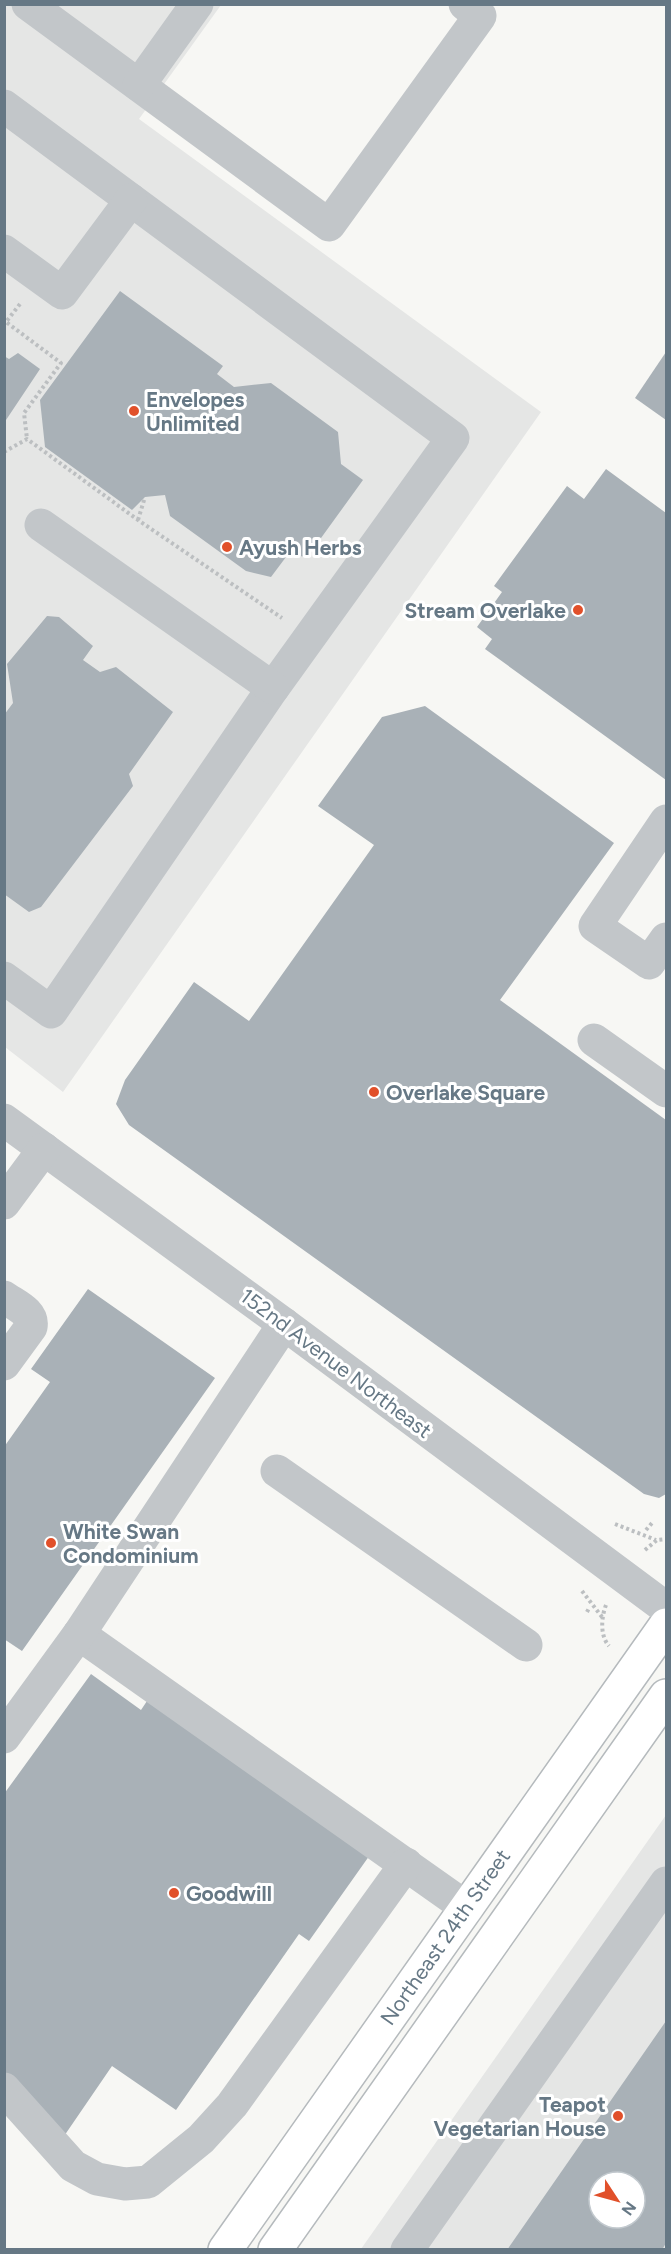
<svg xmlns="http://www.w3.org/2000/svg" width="671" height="2254" viewBox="0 0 671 2254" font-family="Figtree,sans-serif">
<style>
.built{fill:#e5e6e5;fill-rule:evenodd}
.building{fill:#a9b1b7;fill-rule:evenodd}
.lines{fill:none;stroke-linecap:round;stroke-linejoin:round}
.major-casing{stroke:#b5babd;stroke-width:36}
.path{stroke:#bcbfc1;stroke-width:4;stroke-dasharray:3 3;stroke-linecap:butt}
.minor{stroke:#c2c6c9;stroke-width:33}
.major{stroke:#fff;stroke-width:33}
.poi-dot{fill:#e1502a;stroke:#fff;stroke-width:2}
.labels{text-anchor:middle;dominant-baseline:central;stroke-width:6;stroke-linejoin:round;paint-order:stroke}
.poi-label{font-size:21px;font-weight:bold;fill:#667885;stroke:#fff;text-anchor:start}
.street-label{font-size:21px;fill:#667885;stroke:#fff}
</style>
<rect width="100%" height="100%" fill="#f7f7f4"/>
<!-- built -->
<g class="built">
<polygon points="4,5 221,5 139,119 541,412 63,1092 5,1047"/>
<path d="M666,1815V2249H361ZM599,2182H635V2218H599Z"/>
</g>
<!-- building -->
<g class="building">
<polygon points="120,291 223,366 217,374 234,387 271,383 338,432 341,464 363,480 308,556 286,557 271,577 246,571 170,516 165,495 145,497 132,510 45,447 40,400"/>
<polygon points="666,352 666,420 635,398"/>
<polygon points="18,353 40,369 4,423 4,356 9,359"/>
<polygon points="606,469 666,513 666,780 485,649 492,639 477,627 502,592 494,586 567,486 584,499"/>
<polygon points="47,616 59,617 93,646 83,660 100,672 116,667 173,712 129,774 133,786 41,907 29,912 4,894 4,715 13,703 7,664"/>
<polygon points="425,706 614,843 500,1000 666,1120 666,1494 659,1498 644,1494 129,1125 116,1104 125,1080 194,982 249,1021 374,845 318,806 382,717"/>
<polygon points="88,1289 215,1378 22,1651 4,1639 4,1447 50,1382 31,1369"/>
<polygon points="91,1674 141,1710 151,1695 372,1852 309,1941 299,1934 176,2110 112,2066 60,2142 4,2076 4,1794"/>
<path d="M666,2021V2243L662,2250H507ZM599,2182H635V2218H599Z"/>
</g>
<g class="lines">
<defs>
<g id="major">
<polyline points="225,2250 666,1625"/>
<polyline points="275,2250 666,1696"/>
</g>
</defs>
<!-- major casing -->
<use href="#major" class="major-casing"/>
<!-- path -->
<g class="path">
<polyline points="20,304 6,322 61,363 24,413 27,439"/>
<polyline points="4,452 27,439 138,520 282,618"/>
<polyline points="138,520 145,497"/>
<polyline points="615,1524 656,1540"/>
<polyline points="646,1530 652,1523"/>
<polyline points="645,1550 657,1540 666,1539"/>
<polyline points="582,1591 602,1617"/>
<path d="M606,1605C601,1618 600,1636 609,1646"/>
<polyline points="587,1612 589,1608"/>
</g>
<!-- minor -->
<g class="minor">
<polyline points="28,4 329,225 480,16 465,4"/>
<polyline points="139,85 197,4"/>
<polyline points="4,106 453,438 273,688 51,1012 4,978"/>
<polyline points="4,251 62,293 131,200"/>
<polyline points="41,525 273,688"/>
<polyline points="666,821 595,926 649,963 666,939"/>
<polyline points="594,1040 666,1091"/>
<polyline points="4,1120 284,1324 666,1608"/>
<polyline points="4,1203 44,1149"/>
<path d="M4,1297C15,1305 34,1312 31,1327L4,1364"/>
<polyline points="277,1471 526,1645"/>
<polyline points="79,1634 467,1908"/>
<polyline points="4,1737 79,1634 284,1324"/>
<polyline points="4,2089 73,2166 97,2179 125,2184 148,2182 201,2139 232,2105 406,1864"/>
<polyline points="407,2250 666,1883"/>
</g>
<!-- major -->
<use href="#major" class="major"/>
</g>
<!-- markers -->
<g class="poi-dot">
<circle cx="134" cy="411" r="6"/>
<circle cx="227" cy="547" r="6"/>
<circle cx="578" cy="610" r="6"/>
<circle cx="374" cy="1092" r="6"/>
<circle cx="51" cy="1543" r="6"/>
<circle cx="174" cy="1893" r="6"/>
<circle cx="618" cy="2116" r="6"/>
</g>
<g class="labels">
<!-- poi labels -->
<g class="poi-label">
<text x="146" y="399">Envelopes<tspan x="146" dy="24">Unlimited</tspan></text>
<text x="239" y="547">Ayush Herbs</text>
<text x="566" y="610" text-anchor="end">Stream Overlake</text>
<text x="386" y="1092">Overlake Square</text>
<text x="63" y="1531">White Swan<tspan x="63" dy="24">Condominium</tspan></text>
<text x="186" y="1893">Goodwill</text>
<text x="606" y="2104" text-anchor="end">Teapot<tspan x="606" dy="24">Vegetarian House</tspan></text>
</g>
<!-- street labels -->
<g class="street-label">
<text transform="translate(336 1363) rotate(37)">152nd Avenue Northeast</text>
<text transform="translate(445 1937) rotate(-55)">Northeast 24th Street</text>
</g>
</g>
<!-- border -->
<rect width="671" height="2254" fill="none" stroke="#667885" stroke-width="12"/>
<!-- north arrow -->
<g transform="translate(617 2200) rotate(126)"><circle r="28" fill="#ffffff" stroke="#c2c9ce" stroke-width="1.5"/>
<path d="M0-4.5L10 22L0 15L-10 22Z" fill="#e1502a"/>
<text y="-9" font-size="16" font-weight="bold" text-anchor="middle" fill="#667885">N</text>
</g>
</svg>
